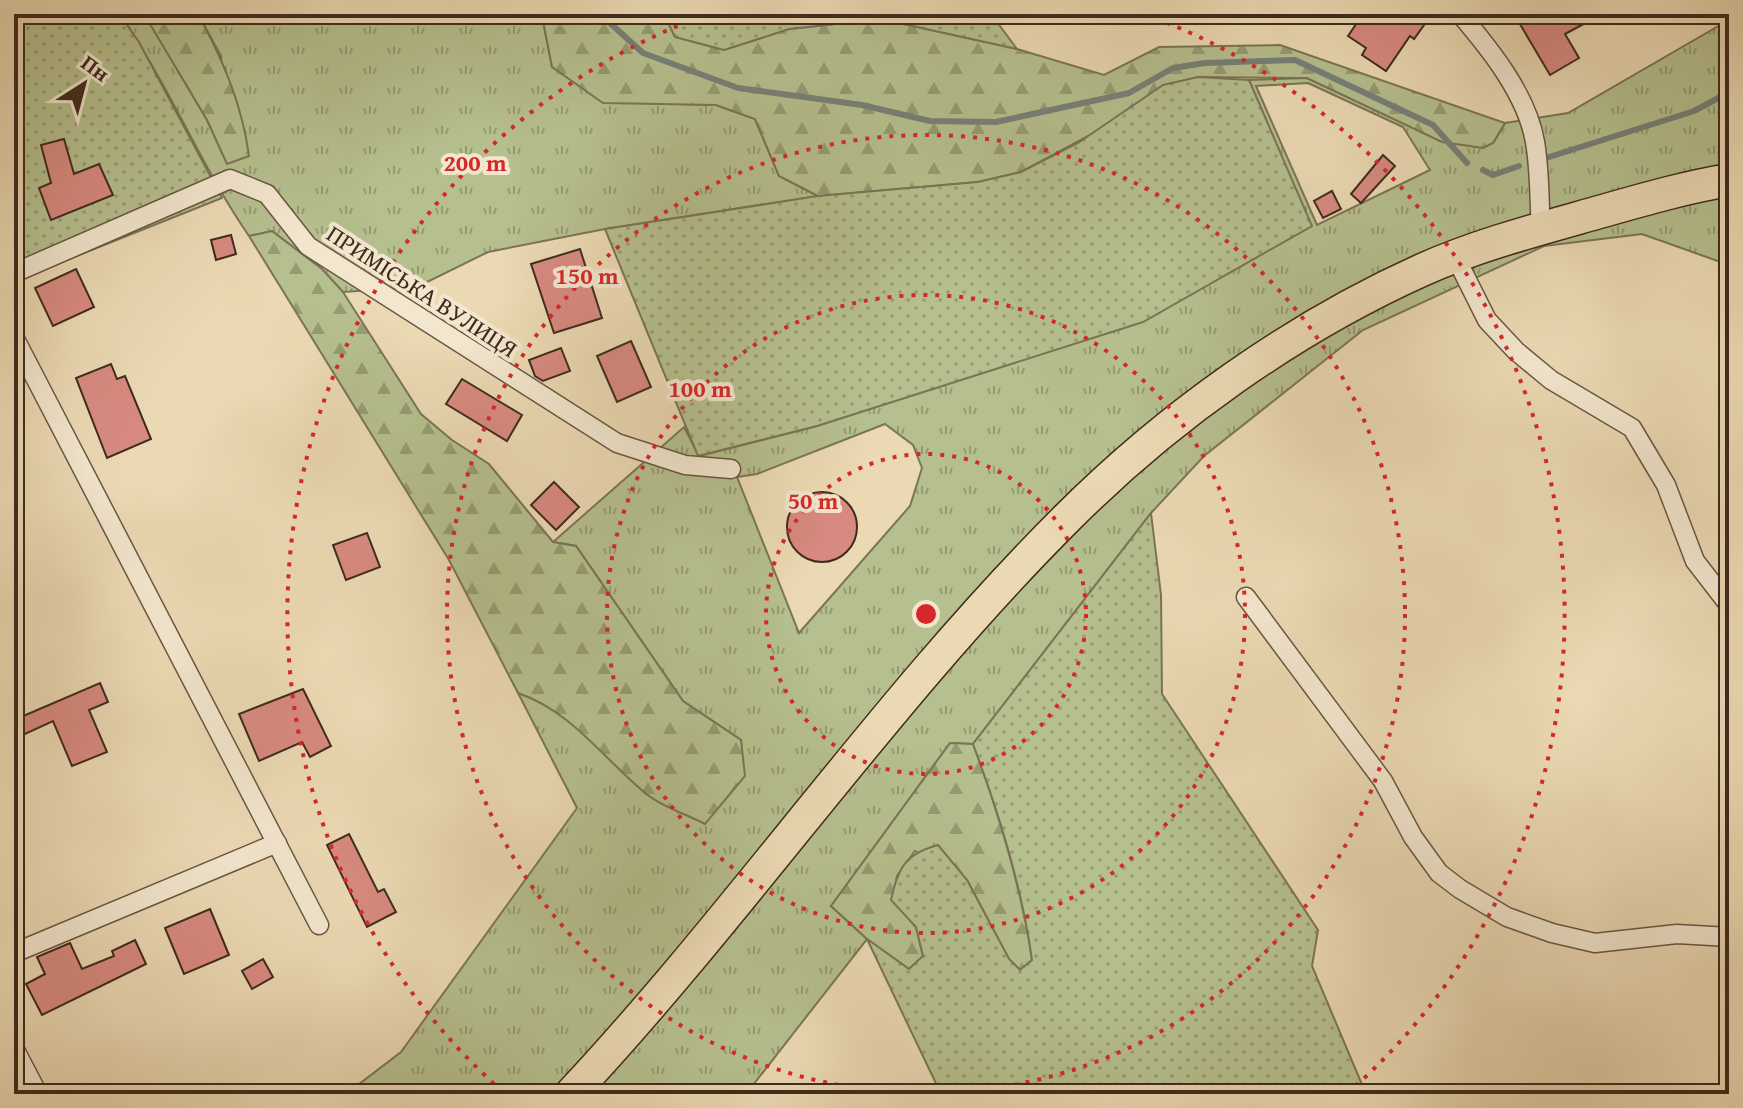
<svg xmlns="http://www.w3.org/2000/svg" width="1743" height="1108" viewBox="0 0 1743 1108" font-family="'Gentium Book Plus',serif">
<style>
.grass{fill:url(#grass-tufts);stroke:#7a7556;stroke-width:2;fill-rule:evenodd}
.forest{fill:url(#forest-firs);stroke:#7a7556;stroke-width:2}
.garden{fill:url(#garden-dots);stroke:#7a7556;stroke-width:2}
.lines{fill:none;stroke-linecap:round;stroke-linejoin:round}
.stream{stroke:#768079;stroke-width:6}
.building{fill:#d88a80;stroke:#3f2b1e;stroke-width:2}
.street-casing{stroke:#6a5643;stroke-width:21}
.highway-casing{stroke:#3f2b1e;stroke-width:35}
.street{stroke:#f2e6ce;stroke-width:18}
.highway{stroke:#ebd9b3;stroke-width:32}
.ring{fill:none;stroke:#d62828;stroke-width:4;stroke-dasharray:4 8}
.labels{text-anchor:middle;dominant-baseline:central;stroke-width:8;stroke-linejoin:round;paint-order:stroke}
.street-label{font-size:24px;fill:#3f2b1e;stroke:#f2e6ce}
.centre{fill:#d62828;stroke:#f2e6ce;stroke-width:4}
.ring-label{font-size:24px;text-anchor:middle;font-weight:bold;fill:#d62828;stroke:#f2e6ce;stroke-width:8;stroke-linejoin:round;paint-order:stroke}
</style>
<defs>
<pattern id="grass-tufts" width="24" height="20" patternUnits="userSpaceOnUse" patternTransform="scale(2)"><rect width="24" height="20" fill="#b6bf8e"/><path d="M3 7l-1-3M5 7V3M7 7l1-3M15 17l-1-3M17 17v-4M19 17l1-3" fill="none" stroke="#959b73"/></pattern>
<pattern id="forest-firs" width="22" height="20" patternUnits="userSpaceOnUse" patternTransform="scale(2)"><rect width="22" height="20" fill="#b6bf8e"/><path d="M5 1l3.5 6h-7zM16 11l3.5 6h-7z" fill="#959b73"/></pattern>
<pattern id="garden-dots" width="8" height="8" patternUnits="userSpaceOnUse" patternTransform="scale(2)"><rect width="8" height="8" fill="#b6bf8e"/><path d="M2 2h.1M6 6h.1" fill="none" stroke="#959b73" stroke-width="1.8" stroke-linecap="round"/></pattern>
</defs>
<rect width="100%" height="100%" fill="#ebd9b3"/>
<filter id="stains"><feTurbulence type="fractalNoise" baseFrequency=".0025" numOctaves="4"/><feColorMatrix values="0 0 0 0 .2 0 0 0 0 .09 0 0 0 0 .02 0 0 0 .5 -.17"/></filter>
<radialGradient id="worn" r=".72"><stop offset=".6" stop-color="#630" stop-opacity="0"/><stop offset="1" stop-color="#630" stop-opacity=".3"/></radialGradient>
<!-- grass -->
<g class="grass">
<path d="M119,14H144L149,19L207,120L228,164L221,56L198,14H537L543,21L552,67L603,102L716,105L755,119L779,176L818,196L605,229L488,252L417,287L343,292L322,269L272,231L249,236C200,165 169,84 119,14Z"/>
<path d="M1729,20V265L1642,234L1544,246L1363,330L1204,456L1151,513L973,744L950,743L831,906L867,939L746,1094H346L401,1052L577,808L518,693C570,710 607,757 646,794L741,740L683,701L576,546L553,542L684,427L699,456L817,426L933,388L1311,226L1249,80L1307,78L1388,116L1493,143L1505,123L1568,113ZM1308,83L1403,127L1430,170L1317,225L1256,86ZM885,424L913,445L922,468L910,506L799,633L737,477L757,474Z"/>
</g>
<!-- forest -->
<g class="forest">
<path d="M144,14H198C223,60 242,104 249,156L227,164L207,120Z"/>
<polygon points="537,14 664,14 675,37 724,50 789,29 881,19 1017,49 1104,75 1159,47 1280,45 1505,123 1493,143 1483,148 1442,142 1307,78 1198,77 1021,172 978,182 818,196 779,176 755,119 716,105 603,103 552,67 543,21"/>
<path d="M272,231L322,269L343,292L421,414L452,440L489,464L553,542L576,546L683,701L741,740L745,776L705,824C686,814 660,806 644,792C602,757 571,711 518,693L449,560L249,236Z"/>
<path d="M950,743L973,744C999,814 1021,885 1032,960L1020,970L1009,959L967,880L915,851L897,876L892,900L916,927L923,956L909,969L867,939L831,906Z"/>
</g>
<!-- garden -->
<g class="garden">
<polygon points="14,14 119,14 139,42 222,198 14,281"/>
<polygon points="664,14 991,14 1017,49 881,19 789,29 724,50 675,37"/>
<polygon points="1198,77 1249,80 1312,226 1143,322 817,426 698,456 605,229 818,196 978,182 1021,172 1078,143 1163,85"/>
<path d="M1151,513L1161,595L1162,694L1318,930L1312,966L1366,1094H941L867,939L909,969L923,956L916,927L891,900C898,868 905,854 938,845L967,880L1009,959L1020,970L1032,960C1022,886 999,813 973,744Z"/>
</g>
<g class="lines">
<!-- stream -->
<g class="stream">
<polyline points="600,14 643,53 738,88 862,105 930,121 996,122 1129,93 1173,68 1205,63 1295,60 1433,125 1467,163"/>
<polyline points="1546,158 1694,111 1722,96"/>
<polyline points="1483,170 1493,175 1519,166"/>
</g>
</g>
<!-- building -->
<g class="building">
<polygon points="1363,14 1432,14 1414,39 1410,36 1386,71 1362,55 1366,48 1348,36"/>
<polygon points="1514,14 1602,14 1565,34 1579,58 1550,75"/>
<polygon points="64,139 74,174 99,164 113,195 51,220 39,188 51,183 41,145"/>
<polygon points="1383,155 1395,166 1361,203 1351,194"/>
<polygon points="1332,191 1341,209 1323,218 1314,201"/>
<polygon points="231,235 236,254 216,260 211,240"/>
<polygon points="580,249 602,318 554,333 531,264"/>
<polygon points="76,269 94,307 53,326 35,288"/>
<polygon points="631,341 651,387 617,402 597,356"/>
<polygon points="561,348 570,371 543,381 535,376 529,360"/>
<polygon points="111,364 117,379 125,376 151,439 107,458 76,378"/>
<polygon points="462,379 522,415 507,441 446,404"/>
<polygon points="554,482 579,507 556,530 531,505"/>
<circle cx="822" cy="527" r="35"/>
<polygon points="367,533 380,567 346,580 333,545"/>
<polygon points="100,683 108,702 89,710 107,752 72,766 53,721 14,739 14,720"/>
<polygon points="303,689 331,746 310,757 302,742 259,761 239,714"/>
<polygon points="349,834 378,892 384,889 396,912 367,927 327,845"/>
<polygon points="210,909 229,955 184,974 165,928"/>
<polygon points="135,940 146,964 42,1015 26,984 45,974 37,957 70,943 82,969 114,956 112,951"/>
<polygon points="263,959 273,977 252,989 242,971"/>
</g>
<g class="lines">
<defs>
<g id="street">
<path d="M1460,14C1490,49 1527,95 1535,142C1540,170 1539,200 1541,228"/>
<polyline points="1456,258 1487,320 1516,351 1551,380 1632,428 1666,485 1695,561 1729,605"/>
<polyline points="14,273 230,179 267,194 308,246 617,443 685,465 731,469"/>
<polyline points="14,337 319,925"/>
<polyline points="1246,597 1383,781 1413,837 1439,873 1460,889 1507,917 1552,933 1595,943 1677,934 1729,937"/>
<polyline points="14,953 277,843"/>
<polyline points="14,1048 38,1094"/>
</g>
<path id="highway" d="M571,1094C744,909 888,696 1068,517C1168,417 1293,328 1422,270C1480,244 1543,228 1603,211C1645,199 1687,187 1729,180"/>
</defs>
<!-- street casing -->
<use href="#street" class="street-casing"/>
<!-- highway casing -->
<use href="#highway" class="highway-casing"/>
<!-- street -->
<use href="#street" class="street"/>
<!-- highway -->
<use href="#highway" class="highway"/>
</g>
<!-- distance rings -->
<g class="ring">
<circle cx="926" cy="614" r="160"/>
<circle cx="926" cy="614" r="319"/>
<circle cx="926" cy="614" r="479"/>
<path d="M503 1092A638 638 0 0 1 708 14M1144 14A638 638 0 0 1 1349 1092"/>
</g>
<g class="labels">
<!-- street labels -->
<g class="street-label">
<text transform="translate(422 291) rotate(33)">ПРИМІСЬКА ВУЛИЦЯ</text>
</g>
</g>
<circle cx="926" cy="614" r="12" class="centre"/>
<g class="ring-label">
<text x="475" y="171">200 m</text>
<text x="587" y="284">150 m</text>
<text x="700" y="397">100 m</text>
<text x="813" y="509">50 m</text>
</g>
<!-- margin -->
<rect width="1743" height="1108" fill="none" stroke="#ebd9b3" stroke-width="48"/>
<rect x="16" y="16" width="1711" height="1076" fill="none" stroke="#3f2b1e" stroke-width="4"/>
<rect x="24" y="24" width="1695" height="1060" fill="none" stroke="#3f2b1e" stroke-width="2"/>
<!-- north arrow -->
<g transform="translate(84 84) rotate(36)" stroke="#f2e6ce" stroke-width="6" paint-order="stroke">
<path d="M0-6L14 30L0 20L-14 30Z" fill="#3f2b1e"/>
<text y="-12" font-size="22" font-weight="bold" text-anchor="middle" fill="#3f2b1e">Пн</text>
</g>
<rect width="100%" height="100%" filter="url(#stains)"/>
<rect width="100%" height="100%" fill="url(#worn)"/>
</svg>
